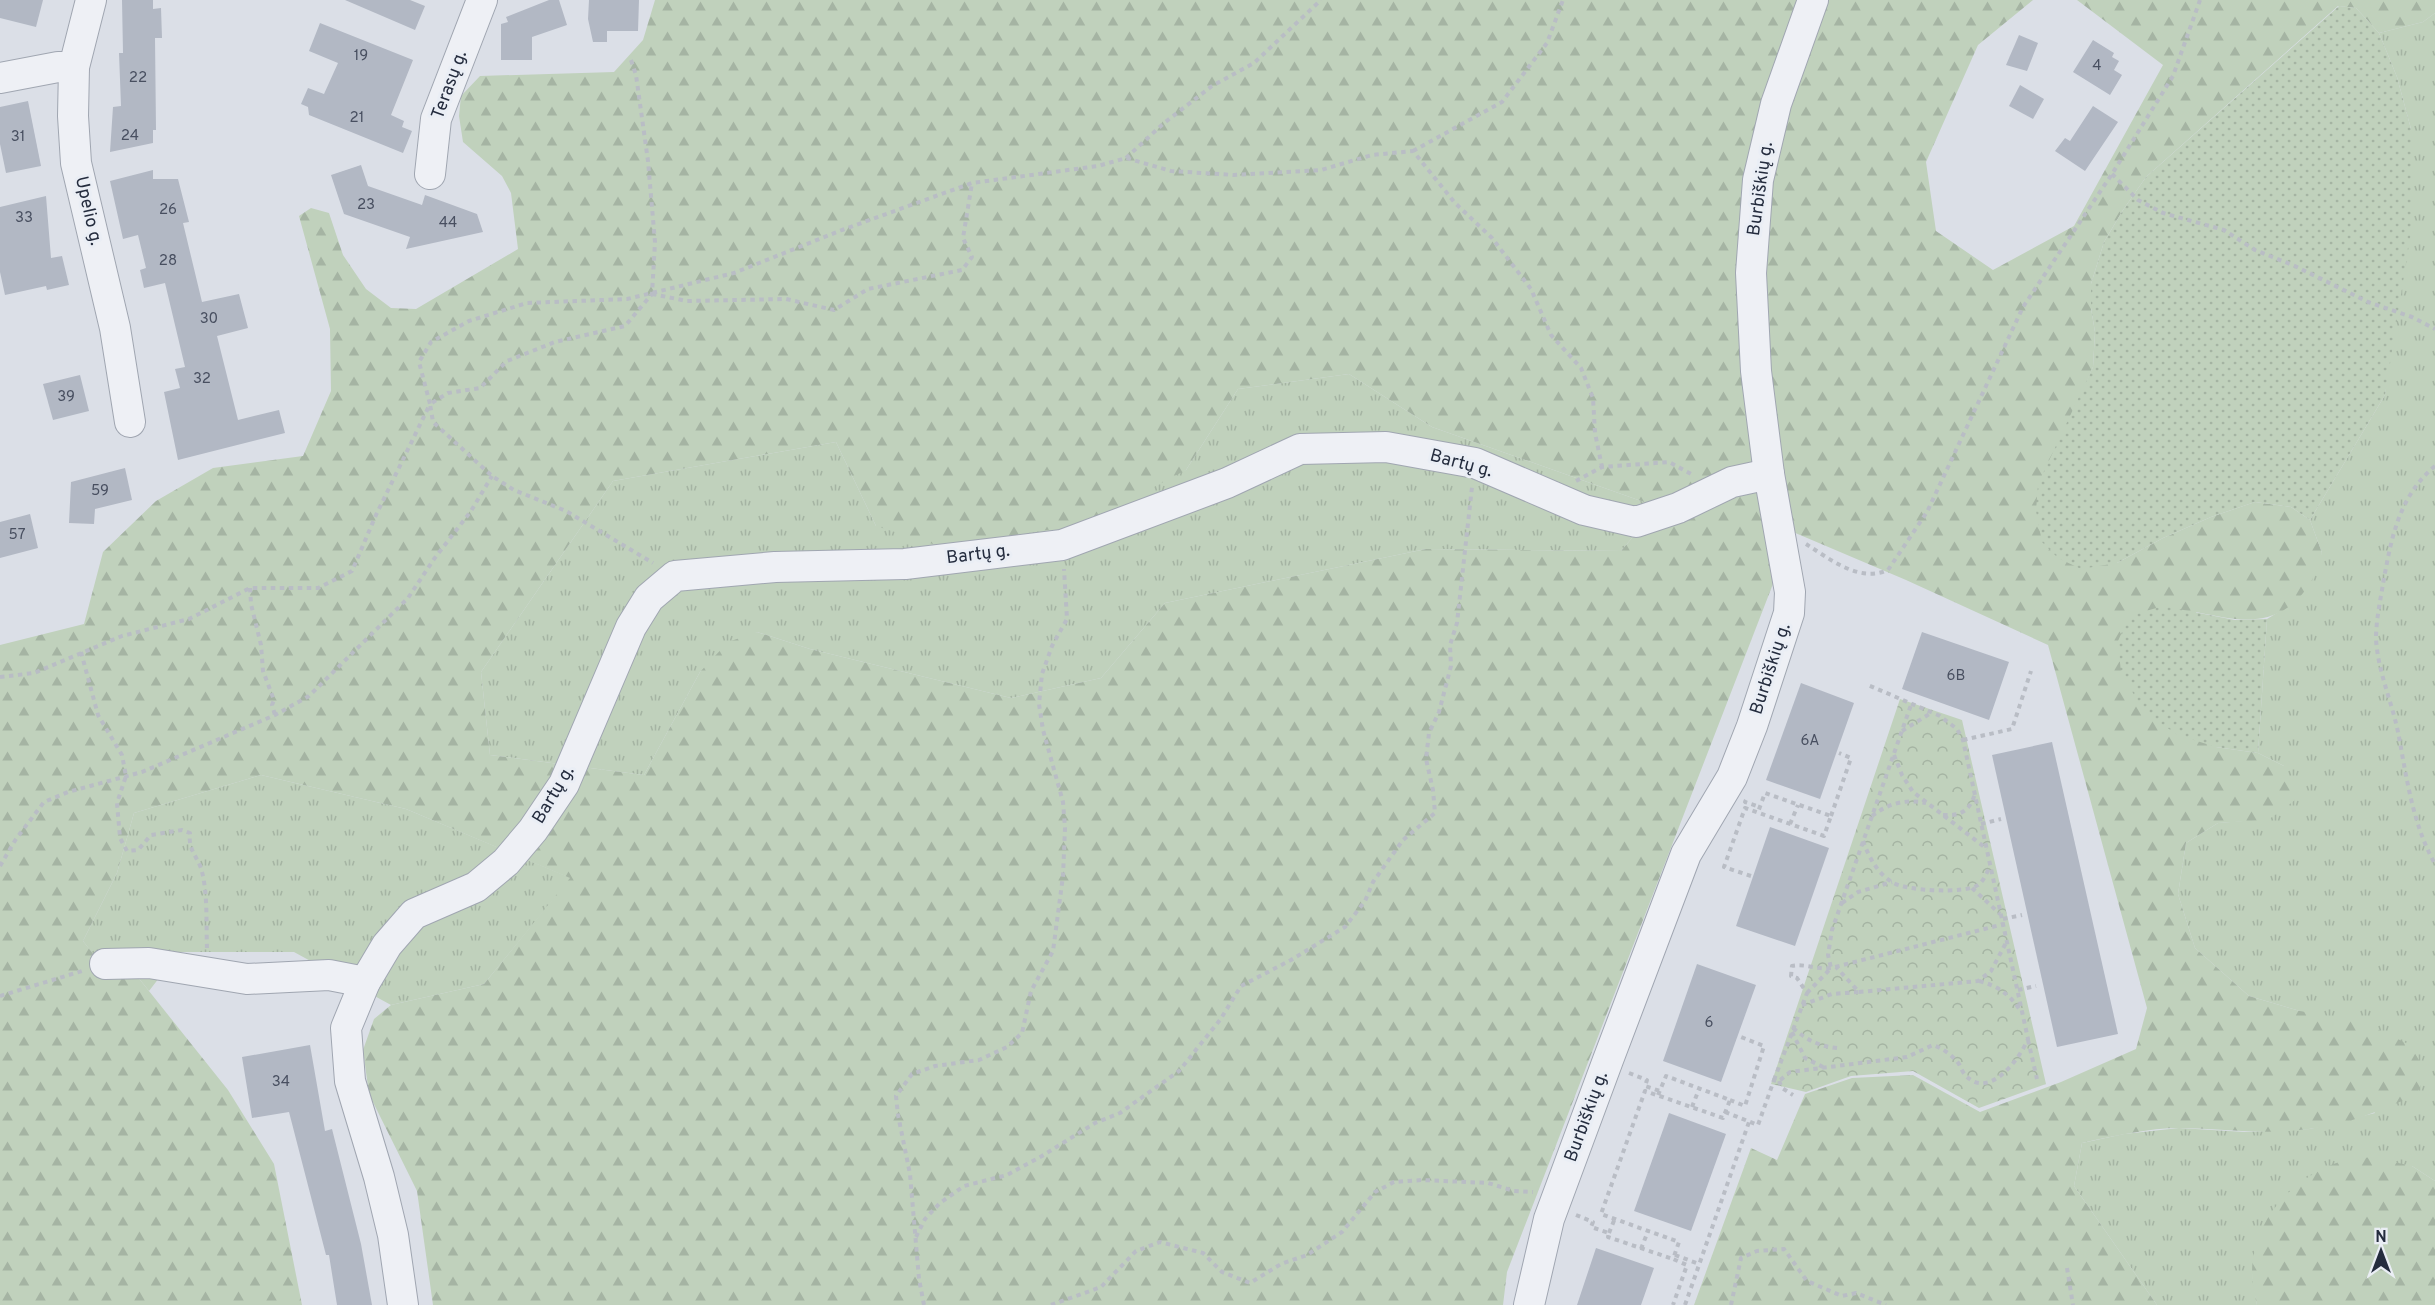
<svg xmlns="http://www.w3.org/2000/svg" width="2435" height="1305" viewBox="0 0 2435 1305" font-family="Overpass,sans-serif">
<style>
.grass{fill:url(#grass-tufts)}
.forest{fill:url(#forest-firs);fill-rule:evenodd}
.park{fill:url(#park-crowns)}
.garden{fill:url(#garden-dots)}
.building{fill:#b2b8c4}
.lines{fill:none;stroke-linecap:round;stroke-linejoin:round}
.minor-casing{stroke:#a0a6b1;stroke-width:32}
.path{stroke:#b9bdc5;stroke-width:4;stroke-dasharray:4.5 4.5;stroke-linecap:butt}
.minor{stroke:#eef0f5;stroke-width:30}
.labels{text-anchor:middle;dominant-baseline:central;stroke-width:6;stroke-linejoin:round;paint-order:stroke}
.number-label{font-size:15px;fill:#484f60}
.street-label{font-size:18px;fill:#242c3e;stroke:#eaeef5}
</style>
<defs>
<pattern id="grass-tufts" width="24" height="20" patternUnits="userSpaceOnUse" patternTransform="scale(1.5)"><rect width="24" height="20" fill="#c0d1bc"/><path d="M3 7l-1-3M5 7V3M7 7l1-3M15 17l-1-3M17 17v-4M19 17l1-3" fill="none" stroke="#a5b4a3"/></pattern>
<pattern id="forest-firs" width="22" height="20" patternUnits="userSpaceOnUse" patternTransform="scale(1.5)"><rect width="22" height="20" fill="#c0d1bc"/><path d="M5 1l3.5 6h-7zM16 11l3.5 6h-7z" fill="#a5b4a3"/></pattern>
<pattern id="park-crowns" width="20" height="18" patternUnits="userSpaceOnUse" patternTransform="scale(1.5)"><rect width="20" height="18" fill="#c0d1bc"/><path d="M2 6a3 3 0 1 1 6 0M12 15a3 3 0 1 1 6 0" fill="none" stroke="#a5b4a3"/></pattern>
<pattern id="garden-dots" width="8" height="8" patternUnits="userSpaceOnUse" patternTransform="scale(1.5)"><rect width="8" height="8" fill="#c0d1bc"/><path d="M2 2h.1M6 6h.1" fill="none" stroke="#a5b4a3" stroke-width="1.8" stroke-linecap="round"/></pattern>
</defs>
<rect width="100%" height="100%" fill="#dbdfe7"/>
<!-- grass -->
<g class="grass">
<polygon points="2435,13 2435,1181 2412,1166 2252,1273 2257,1305 2157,1305 2074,1186 2082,1143 2124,1134 2179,1128 2245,1132 2310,1129 2375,1113 2300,1011 2249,996 2195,948 2178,894 2186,843 2218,823 2268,819 2284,766 2258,753 2267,619 2290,605 2322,553 2310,520 2385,395 2411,129 2397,77 2379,33 2423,22"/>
<polygon points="1349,374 1432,427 1658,507 1621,551 1426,549 1165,603 1101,678 1011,698 810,649 757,632 700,672 644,775 490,755 481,672 613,481 836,442 876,526 1186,470 1238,389"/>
<polygon points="261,775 406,809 571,878 484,984 391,1005 294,952 179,952 149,991 137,976 112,979 83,941 117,873 134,813"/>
</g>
<!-- forest -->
<g class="forest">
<path d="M655,0H2033L1978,45L1926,162L1936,231L1993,270L2074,226L2163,65L2077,0H2435V13L2423,22L2379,33L2356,8L2338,6L2146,177L2123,210L2104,242L2091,284V308L2095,332L2093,367L2078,402L2117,563L2163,538L2211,517L2255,502L2291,507L2310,520L2322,553C2318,564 2314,579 2307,588C2276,630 2240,621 2196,612L2216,747L2258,753L2284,766L2295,800L2268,820L2218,823L2186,843L2178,894L2195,948L2249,996L2300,1011L2365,1023L2410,1045L2426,1072L2417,1094C2383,1110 2347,1125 2309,1129C2267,1135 2224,1129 2181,1128C2148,1128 2114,1136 2082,1143L2074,1186L2157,1305H1694L1751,1148L1777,1160L1805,1094L1852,1078L1913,1075L1980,1112L2061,1082L2136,1049L2147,1008L2048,645L1906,580L1793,532L1507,1272L1503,1305H433L417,1191L369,1094L363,1050L374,1019L391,1005L484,984L570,878L406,809L261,775L134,813L117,873L83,941L112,978L137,976L228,1090L274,1164L302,1305H0V645L84,624L103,552L156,501L213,468L303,456L331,391L330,329L299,216L311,208L329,213L343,255L366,289L391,308L416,309L518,249L511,193L502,176L463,142L459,116L461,96L480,76L614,72L643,40ZM1349,374L1432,427L1658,507L1621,551L1426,549L1165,603L1101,678L1011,698L810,649L757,632L728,642L700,672L644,775L490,755L481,672L613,481L836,442L876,526L942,547L1084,524L1186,470L1238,389Z"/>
<path d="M2371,1157L2412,1166L2435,1181V1305H2257C2255,1295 2252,1283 2252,1273C2253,1220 2291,1179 2339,1162C2348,1159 2360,1158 2371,1157Z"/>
</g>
<!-- park -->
<polygon class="park" points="1900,699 1962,720 2046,1084 1979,1108 1913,1071 1851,1076 1806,1092 1771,1084"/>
<!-- garden -->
<g class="garden">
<polygon points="2339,6 2356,8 2379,33 2397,77 2411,129 2411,232 2385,395 2310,520 2291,507 2255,502 2211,517 2163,538 2117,563 2081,569 2058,558 2042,542 2036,511 2038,484 2093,367 2095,332 2091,308 2091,284 2104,242 2123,210 2146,177"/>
<polygon points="2163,606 2235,620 2267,619 2258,753 2216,747 2178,735 2145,713 2121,673 2118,641 2129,616"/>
</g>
<!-- building -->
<g class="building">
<polygon points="0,0 43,0 36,27 0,18"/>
<polygon points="122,0 153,0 153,9 161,8 162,38 155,38 156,130 153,130 153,143 110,152 113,107 121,106 119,53 123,53"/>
<polygon points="345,0 410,0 425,6 415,30"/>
<polygon points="549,0 559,0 567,25 532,37 532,60 501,60 501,24 508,22 506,17"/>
<polygon points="589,0 639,0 638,31 607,31 607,42 593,42 588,19"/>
<polygon points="320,23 413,60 391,115 404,121 402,127 412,131 403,153 309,115 308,107 301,104 308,88 324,94 338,63 309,51"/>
<polygon points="2019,35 2038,43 2027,71 2006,65"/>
<polygon points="2093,40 2114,53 2112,57 2119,61 2114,70 2122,75 2110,95 2073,72"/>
<polygon points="2020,85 2044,99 2033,119 2009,106"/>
<polygon points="28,101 41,166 6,173 0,144 0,107"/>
<polygon points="2093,106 2118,122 2085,171 2055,151 2065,138 2070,141"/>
<polygon points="361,165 368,186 422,205 425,195 477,214 483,232 406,249 410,237 344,214 331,175"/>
<polygon points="153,170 153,179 178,179 189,222 183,223 202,302 239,294 248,328 217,336 238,420 279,410 285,433 178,460 164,392 180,388 175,369 185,367 165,283 144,288 140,270 146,268 138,235 123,239 110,181"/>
<polygon points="46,196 51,258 62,256 69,285 47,290 46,286 5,295 0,272 0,207"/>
<polygon points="80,375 89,411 53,420 43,384"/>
<polygon points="125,468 132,500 95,509 94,524 69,523 71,482"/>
<polygon points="30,514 38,548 0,558 0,522"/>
<polygon points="1922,632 2009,662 1989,720 1902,689"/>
<polygon points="1801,683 1854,703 1820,799 1766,780"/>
<polygon points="2052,742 2118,1034 2057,1047 1992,755"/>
<polygon points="1770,827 1829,848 1795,946 1736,926"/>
<polygon points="1697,964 1756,985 1721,1082 1663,1061"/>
<polygon points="310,1045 325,1131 332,1129 361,1244 372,1305 337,1305 329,1255 326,1255 289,1112 252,1118 242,1057"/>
<polygon points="1669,1113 1726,1134 1691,1231 1634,1211"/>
<polygon points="1596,1248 1654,1268 1641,1305 1577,1305"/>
</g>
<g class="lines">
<defs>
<g id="minor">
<polyline points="91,0 74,67 73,116 76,163 115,328 130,422"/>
<polyline points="0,78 58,67 74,67"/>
<polyline points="430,174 436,119 482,0"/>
<polyline points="105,964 149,963 247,979 329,975 365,982"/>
<polyline points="403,1305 393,1235 379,1177 350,1081 346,1028 365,982 387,945 414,914 476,887 506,862 533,830 564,784 631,627 649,598 675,576 775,567 905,564 1062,545 1227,483 1300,449 1386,447 1475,463 1584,510 1636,522 1678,508 1732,482 1769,474"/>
<polyline points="1529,1305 1549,1219 1608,1060 1686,854 1732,777 1752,726 1789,613 1790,592 1769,474 1756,371 1751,273 1758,180 1776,104 1813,0"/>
</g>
</defs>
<!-- minor casing -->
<use href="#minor" class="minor-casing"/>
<!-- path -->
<g class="path">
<polyline points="631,60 636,75 648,161 655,242 652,294 625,326 555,342 507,361 480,388 448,393 430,404 433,422 492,476 514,490 566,511 653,563"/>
<polyline points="1413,151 1502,102 1547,43 1563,0"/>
<polyline points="1126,158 1164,123 1212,86 1254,63 1321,0"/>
<polyline points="2112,174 2138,200 2163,213 2224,230 2255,250 2295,266 2368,302 2412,317 2435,329"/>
<polyline points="652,294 687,301 786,299 834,310 868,289 962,270 972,257 963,238 972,183"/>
<path d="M2435,466C2398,497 2391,540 2383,584C2380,602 2376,621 2376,639C2378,673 2393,704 2399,737C2407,780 2413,825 2435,864"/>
<polyline points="1576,481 1602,467 1669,462 1693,475"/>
<path d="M1806,544C1830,559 1859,583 1888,570L1927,512L2023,307L2112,174L2173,76L2200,0"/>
<polyline points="250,588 251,604 261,645 263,671 274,700 272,705 275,715"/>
<path d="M81,652L98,715L122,755L126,776L117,803L120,838L127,851L138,850L151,835L182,830L190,833C188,849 196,855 201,868C208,892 206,922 207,948"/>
<polyline points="0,677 34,673 122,636 189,619 250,588 318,588 352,571 376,515 430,404 419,362 431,342 469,321 527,303 627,299 734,273 842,230 972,183 1098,166 1126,158 1171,171 1234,175 1321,170 1372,155 1413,151 1455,203 1492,238 1531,289 1551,335 1581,368 1593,398 1595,433 1602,467"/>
<polyline points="1902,731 1931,713"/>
<polyline points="1963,740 2012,729 2031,671"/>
<polyline points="1894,755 1902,775 1913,792 1987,849"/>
<polyline points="1746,800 1745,802 1760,807"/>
<path d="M1943,815C1962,816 1969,811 1975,794"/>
<polyline points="1831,816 1851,758 1839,753"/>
<path d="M1872,816C1889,803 1905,799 1926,803"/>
<polyline points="1790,824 1798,805"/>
<polyline points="1981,824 2001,819"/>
<path d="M1863,841C1869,857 1877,873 1892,882C1904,891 1966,894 1978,885C1984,881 1987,872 1990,866"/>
<polyline points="0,866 16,839 44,802 68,792 142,772 275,715 309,696 408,598 434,559 471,511 492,476"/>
<polyline points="1751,876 1724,867 1745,808 1824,836 1831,816 1765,793 1758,812"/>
<polyline points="1972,888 2000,914"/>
<polyline points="1842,903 1858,892 1892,882"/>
<polyline points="2003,919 2022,915"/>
<path d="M1979,981C1998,986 2009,994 2020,1010"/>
<polyline points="2018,990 2036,986"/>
<polyline points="1859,992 1978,981 1991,971 2007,941"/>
<polyline points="1807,993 1831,968 1828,955 1832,930 1911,705"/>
<polyline points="0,996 82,971"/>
<polyline points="1802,1005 1832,994 1859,992 1836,967"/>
<path d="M1793,1028C1807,1040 1818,1046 1837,1048"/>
<polyline points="1792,1032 1805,1058 1823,1067"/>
<polyline points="2028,1040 2037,1079"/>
<polyline points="1629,1073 1647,1080 1645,1086 1660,1091"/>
<path d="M1774,1080L1807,993L1797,978L1791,976L1792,966C1803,963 1817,970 1831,968L2004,924"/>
<polyline points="1779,1081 1782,1088 1793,1095"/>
<polyline points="1658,1095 1666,1076 1730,1100 1723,1118 1645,1091 1601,1214 1679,1242 1673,1259 1687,1265 1673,1305"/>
<polyline points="1730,1100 1745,1106 1764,1046 1741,1037"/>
<polyline points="1692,1107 1699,1089"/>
<path d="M1725,1112L1758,1125L1774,1080L1779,1081L1790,1072L1907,1057L1933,1045C1944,1049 1952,1055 1959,1064C1961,1068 1963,1073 1966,1076C1990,1100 2020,1058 2028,1039L1963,740L1957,729L1940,716L1868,685"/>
<polyline points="1576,1215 1593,1222 1591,1227 1609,1233 1608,1237 1673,1259"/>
<polyline points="1609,1233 1615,1218"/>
<polyline points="916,1237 925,1219 940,1203 964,1186 1007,1175 1042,1156 1095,1123 1120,1113 1179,1071 1220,1020 1241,986 1291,960 1345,927 1365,901 1373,882 1403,840 1435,813 1433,790 1426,759 1429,733 1439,712 1451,666 1450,645 1457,623 1472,487"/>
<polyline points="1641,1249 1648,1231"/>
<polyline points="1675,1255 1699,1264"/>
<polyline points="2067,1268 2073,1305"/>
<polyline points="924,1305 919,1279 910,1174 898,1115 896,1096 912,1074 935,1066 979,1060 1007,1047 1022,1033 1031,991 1053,951 1063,876 1065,828 1063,802 1043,730 1039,704 1042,674 1052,646 1067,619 1064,569"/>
<polyline points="1051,1305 1101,1287 1136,1251 1160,1242 1203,1253 1222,1272 1250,1283 1281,1264 1307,1255 1342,1232 1375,1192 1394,1182 1422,1180 1488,1183 1514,1191 1533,1192"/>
<polyline points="1685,1305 1749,1122"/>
<polyline points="1731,1305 1741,1258 1757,1251 1784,1249 1807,1281 1842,1296 1856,1293 1886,1305"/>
</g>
<!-- minor -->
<use href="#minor" class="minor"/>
</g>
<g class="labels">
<!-- number labels -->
<g class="number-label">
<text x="361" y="56">19</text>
<text x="2097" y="66">4</text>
<text x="138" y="78">22</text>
<text x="357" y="118">21</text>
<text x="130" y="136">24</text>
<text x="18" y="137">31</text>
<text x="366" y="205">23</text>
<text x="168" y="210">26</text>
<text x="24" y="218">33</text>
<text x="448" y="223">44</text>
<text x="168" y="261">28</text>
<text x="209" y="319">30</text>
<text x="202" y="379">32</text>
<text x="66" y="397">39</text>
<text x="100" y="491">59</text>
<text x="17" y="535">57</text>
<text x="1956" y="676">6B</text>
<text x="1810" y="741">6A</text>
<text x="1709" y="1023">6</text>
<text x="281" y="1082">34</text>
</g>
<!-- street labels -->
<g class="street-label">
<text transform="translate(450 85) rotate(-70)">Terasų g.</text>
<text transform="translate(1761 189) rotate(-82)">Burbiškių g.</text>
<text transform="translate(88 211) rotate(77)">Upelio g.</text>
<text transform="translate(1461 464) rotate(15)">Bartų g.</text>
<text transform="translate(978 555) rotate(-7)">Bartų g.</text>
<text transform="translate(1771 669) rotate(-72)">Burbiškių g.</text>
<text transform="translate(554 795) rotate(-59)">Bartų g.</text>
<text transform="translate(1587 1117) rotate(-70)">Burbiškių g.</text>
</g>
</g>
<!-- north arrow -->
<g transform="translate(2381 1251)" stroke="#eaeef5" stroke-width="4.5" paint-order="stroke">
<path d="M0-4.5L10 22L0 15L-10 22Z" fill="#242c3e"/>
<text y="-9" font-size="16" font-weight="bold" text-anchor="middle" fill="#242c3e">N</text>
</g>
</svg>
